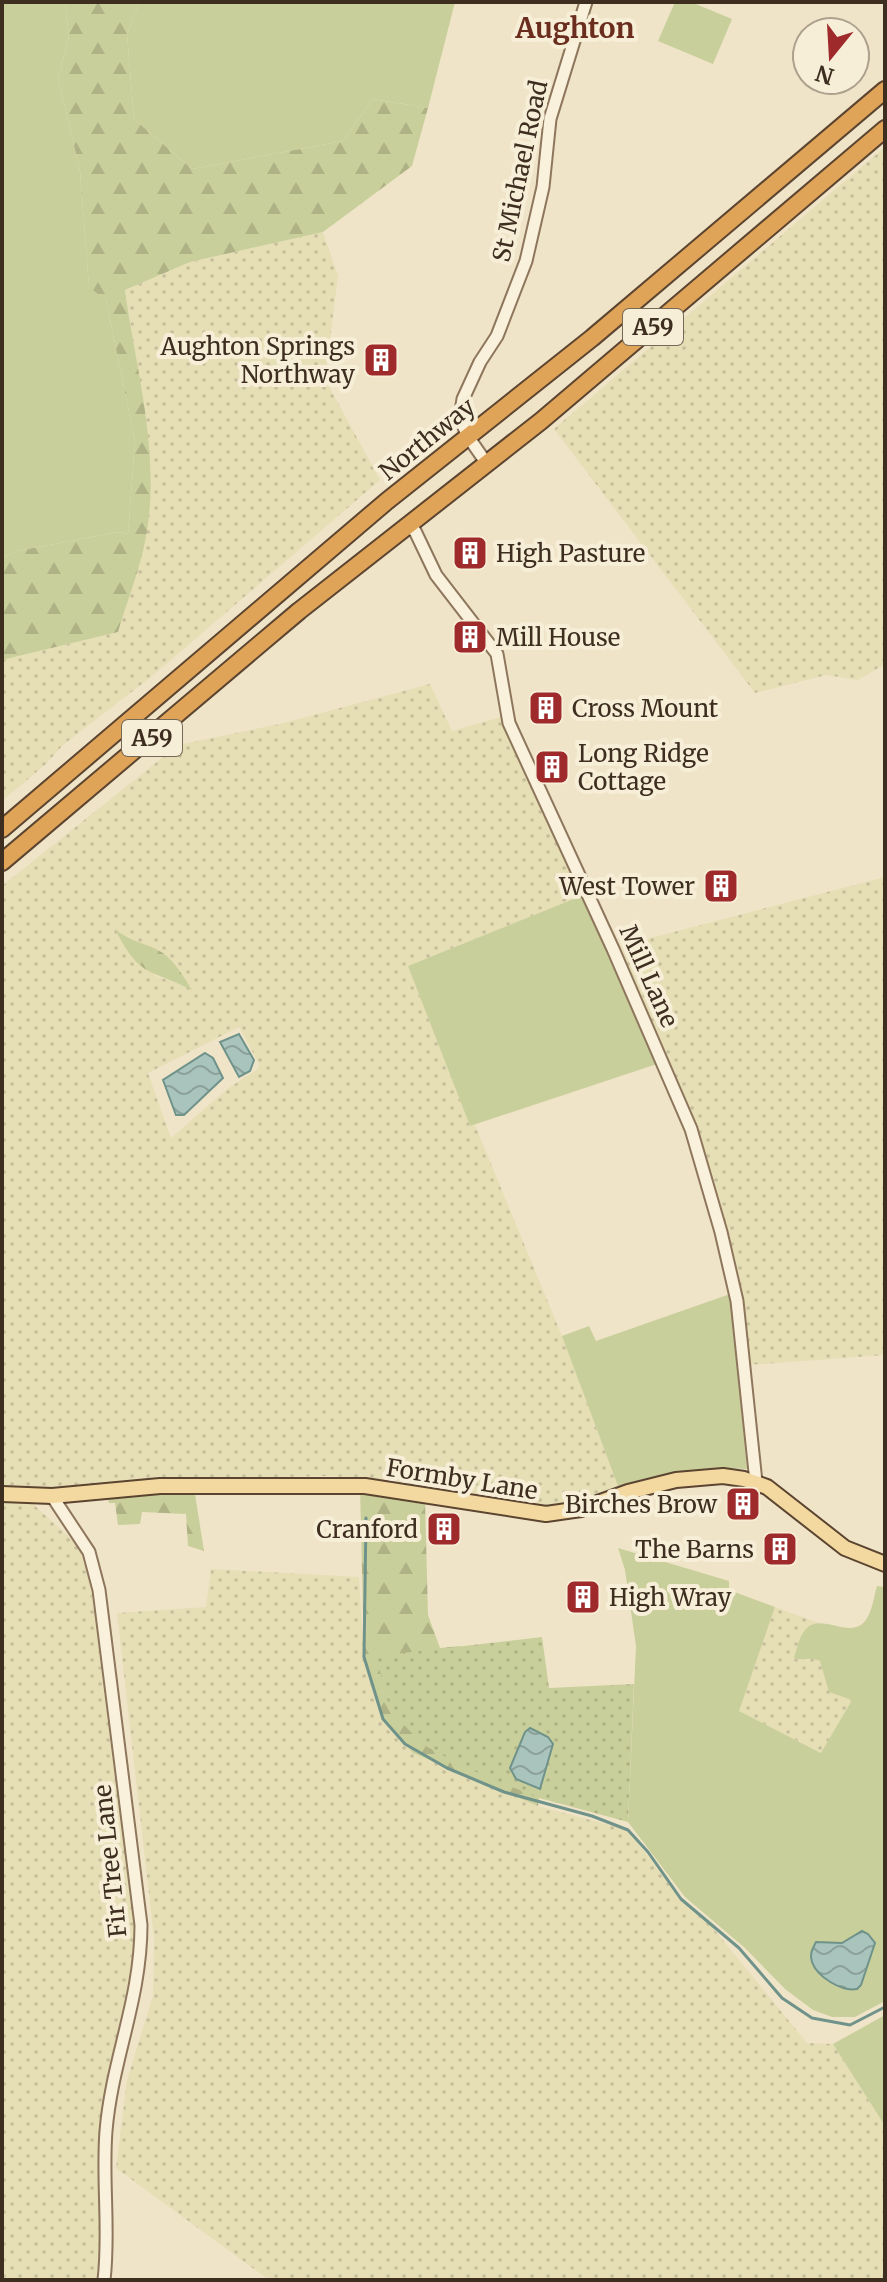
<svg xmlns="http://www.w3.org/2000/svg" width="887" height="2282" viewBox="0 0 887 2282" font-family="Merriweather,serif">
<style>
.farmland{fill:url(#farmland-dots);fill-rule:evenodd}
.green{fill:#c9cf9b}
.forest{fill:url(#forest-firs)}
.garden{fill:url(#garden-dots)}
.water{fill:url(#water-waves);stroke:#6f938a;stroke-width:2}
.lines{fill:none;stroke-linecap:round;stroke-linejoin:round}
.stream{stroke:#6f938a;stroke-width:3}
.minor-casing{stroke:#8d765c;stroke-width:15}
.major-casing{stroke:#5b4430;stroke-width:18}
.highway-casing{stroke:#5b4430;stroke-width:20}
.minor{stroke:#faf1dc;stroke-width:11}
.major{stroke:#f3d9a0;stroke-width:14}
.highway{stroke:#e0a458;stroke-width:16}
.labels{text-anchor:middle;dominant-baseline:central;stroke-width:8;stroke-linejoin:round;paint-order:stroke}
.shield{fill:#f7eed8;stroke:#756857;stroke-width:2}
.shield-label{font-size:22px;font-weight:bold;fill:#3d2e20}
.street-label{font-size:24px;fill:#3d2e20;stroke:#f7eed8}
.poi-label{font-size:24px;fill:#3d2e20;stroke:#f7eed8;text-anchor:end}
.quarter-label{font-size:28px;font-weight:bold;fill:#6b2e1e;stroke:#f7eed8}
</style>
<defs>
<pattern id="farmland-dots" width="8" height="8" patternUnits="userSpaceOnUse" patternTransform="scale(2)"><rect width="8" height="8" fill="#e6deb5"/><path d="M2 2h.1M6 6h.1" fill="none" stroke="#c6bf9b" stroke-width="1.8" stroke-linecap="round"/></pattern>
<pattern id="forest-firs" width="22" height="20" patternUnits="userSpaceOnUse" patternTransform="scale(2)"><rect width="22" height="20" fill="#c9cf9b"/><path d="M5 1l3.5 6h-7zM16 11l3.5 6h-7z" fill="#aeb285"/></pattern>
<pattern id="garden-dots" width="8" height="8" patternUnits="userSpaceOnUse" patternTransform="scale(2)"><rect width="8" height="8" fill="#c9cf9b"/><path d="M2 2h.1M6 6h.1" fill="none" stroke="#aeb285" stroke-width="1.8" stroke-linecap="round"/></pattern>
<pattern id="water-waves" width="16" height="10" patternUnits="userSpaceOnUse" patternTransform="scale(2)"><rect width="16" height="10" fill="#a9c4bc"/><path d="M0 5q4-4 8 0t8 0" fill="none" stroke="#8ba098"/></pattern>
</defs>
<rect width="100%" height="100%" fill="#f0e4c8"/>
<!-- farmland -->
<g class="farmland">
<polygon points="885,147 885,664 858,680 826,675 755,693 554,429"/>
<polygon points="323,232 338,276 325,379 380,480 151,677 63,745 46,764 2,801 2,660 118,632 146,537 150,483 146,421 125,290 190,262"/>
<path d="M430,684L452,731L501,717L581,896L408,966L470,1126L475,1125L562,1336L618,1486L598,1497L562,1505H545L391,1480L330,1476L134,1480L46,1488L2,1486V886L178,745L280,724ZM117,931L123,937L146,946L191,988L156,976ZM239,1027L259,1064L258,1069L227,1089L171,1138L148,1073Z"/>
<polygon points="885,877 885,1355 748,1365 739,1285 729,1239 696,1124 620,946"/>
<polygon points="2,1502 33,1504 78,1545 89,1579 101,1651 113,1694 141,1925 112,2085 104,2280 2,2280"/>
<polygon points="211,1569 359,1577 364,1657 383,1719 413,1752 538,1806 628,1830 681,1899 708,1922 807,2043 833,2044 885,2126 885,2280 274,2280 265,2277 116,2168 127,2080 153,1996 154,1938 117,1613 206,1607"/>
<polygon points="775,1607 819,1623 812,1624 807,1661 813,1658 820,1661 852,1700 822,1753 738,1711"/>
</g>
<!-- green -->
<g class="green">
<polygon points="2,2 65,2 69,37 58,78 80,171 89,286 106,300 135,441 128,534 118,532 17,551 2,557"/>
<polygon points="140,2 455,2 428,108 373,99 343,141 192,169 134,119 127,34"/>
<polygon points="675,2 691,2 732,19 713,64 658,41"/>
<polygon points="581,896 657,1064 470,1126 408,966"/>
<path d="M730,1294L747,1469C697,1467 666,1473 618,1486L562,1336L589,1326L596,1341Z"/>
<path d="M618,1548L729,1581V1590L775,1607L739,1711L821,1753L852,1700L829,1692L820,1661C811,1657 804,1661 794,1658C797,1649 799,1636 806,1629C821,1612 850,1640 865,1621C872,1613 874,1596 877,1586L885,1587V2001L855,2017H832L813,2010L785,1989L745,1948L685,1897L628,1822L636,1646L625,1570Z"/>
<polygon points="885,2015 885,2126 833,2044"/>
</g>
<!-- forest -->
<g class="forest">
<path d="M65,2H140L127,34L134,119L192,169L343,141L373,99L428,108L412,166L323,232L190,262L125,290C136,370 161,455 146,537C140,569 127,601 118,632L2,660V557L17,551L118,532L128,534L135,441L106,300L89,287L80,171L58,78L69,37Z"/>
<path d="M115,929C129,942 148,943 163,953C175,962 184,977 192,990C148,968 140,978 115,929Z"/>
<polygon points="360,1486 425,1500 428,1615 440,1648 460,1646 540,1789 538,1806 413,1753 383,1719 364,1657"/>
<polygon points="195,1494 204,1551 188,1546 186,1514 142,1512 140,1524 118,1525 115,1503 109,1503 107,1496"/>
</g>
<!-- garden -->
<polygon class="garden" points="542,1637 549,1688 634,1684 628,1822 539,1798 464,1767 422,1744 390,1710 376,1656"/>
<!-- water -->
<g class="water">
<polygon points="239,1034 254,1060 250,1071 239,1077 220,1042"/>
<polygon points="205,1053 213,1058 223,1078 184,1115 176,1115 163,1080"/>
<polygon points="530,1728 548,1737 553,1744 540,1789 516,1779 510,1768 525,1732"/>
<path d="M862,1931L868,1934L875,1943L861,1985L857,1989C842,1992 817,1977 812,1962C809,1954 813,1948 816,1942L842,1943Z"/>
</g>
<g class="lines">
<!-- stream -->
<polyline class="stream" points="366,1518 364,1657 383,1719 405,1744 447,1768 504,1792 592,1816 628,1830 648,1852 681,1899 739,1948 782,1998 812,2018 850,2025 885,2007"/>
<defs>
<g id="minor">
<polyline points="487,464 467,435 460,417 463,399 480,362 497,336 526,261 543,187 550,119 586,2"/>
<polyline points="406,526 415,531 436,575 497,654 509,723 613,949 691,1129 721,1232 737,1301 756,1482"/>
<path d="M52,1496L89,1552L99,1590L141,1925C141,2000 112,2059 106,2131C102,2181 110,2231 104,2280"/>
</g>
<polyline id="major" points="2,1494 52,1496 160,1486 365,1486 546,1514 581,1509 628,1492 676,1480 723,1476 744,1479 767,1487 845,1548 885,1564"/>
<g id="highway">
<polyline points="2,829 387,501 592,338 885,90"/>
<polyline points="2,862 299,611 541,421 885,129"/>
</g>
</defs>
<!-- minor casing -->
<use href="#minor" class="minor-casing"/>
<!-- major casing -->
<use href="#major" class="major-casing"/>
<!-- highway casing -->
<use href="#highway" class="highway-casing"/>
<!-- minor -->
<use href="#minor" class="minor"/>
<!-- major -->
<use href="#major" class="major"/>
<!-- highway -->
<use href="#highway" class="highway"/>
</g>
<!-- icons -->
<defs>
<symbol id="building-square" viewBox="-11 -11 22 22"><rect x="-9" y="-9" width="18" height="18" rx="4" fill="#9e2a2b" stroke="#f7eed8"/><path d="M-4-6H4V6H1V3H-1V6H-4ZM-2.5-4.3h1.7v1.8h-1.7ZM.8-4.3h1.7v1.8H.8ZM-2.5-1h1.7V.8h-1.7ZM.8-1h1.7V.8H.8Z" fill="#fff"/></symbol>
</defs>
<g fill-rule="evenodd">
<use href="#building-square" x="361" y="340" width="40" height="40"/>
<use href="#building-square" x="450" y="533" width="40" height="40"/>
<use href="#building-square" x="450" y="617" width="40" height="40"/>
<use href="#building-square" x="526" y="688" width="40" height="40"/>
<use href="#building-square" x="532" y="747" width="40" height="40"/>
<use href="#building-square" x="701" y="866" width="40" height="40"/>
<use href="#building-square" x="723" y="1484" width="40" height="40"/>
<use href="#building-square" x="424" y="1509" width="40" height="40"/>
<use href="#building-square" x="760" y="1529" width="40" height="40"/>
<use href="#building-square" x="563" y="1577" width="40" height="40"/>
</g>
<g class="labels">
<!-- shield labels -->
<g class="shield">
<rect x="623" y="309" width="60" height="36" rx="6"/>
<rect x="122" y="720" width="60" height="36" rx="6"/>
</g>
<g class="shield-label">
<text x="653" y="327">A59</text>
<text x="152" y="738">A59</text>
</g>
<!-- street labels -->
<g class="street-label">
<text transform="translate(520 171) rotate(-78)">St Michael Road</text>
<text transform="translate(427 439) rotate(-39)">Northway</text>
<text transform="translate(649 976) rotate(66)">Mill Lane</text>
<text transform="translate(462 1479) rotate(9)">Formby Lane</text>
<text transform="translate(110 1861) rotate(-96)">Fir Tree Lane</text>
</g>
<!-- poi labels -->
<g class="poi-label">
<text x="355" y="346">Aughton Springs<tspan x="355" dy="28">Northway</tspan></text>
<text x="496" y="553" text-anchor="start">High Pasture</text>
<text x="496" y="637" text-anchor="start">Mill House</text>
<text x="572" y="708" text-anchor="start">Cross Mount</text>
<text x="578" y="753" text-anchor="start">Long Ridge<tspan x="578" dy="28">Cottage</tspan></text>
<text x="695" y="886">West Tower</text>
<text x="717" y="1504">Birches Brow</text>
<text x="418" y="1529">Cranford</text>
<text x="754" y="1549">The Barns</text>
<text x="609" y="1597" text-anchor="start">High Wray</text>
</g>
<!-- quarter labels -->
<g class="quarter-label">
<text x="575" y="28">Aughton</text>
</g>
</g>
<!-- border -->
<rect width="887" height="2282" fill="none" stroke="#3d2e20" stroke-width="8"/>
<!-- north arrow -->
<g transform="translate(831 56) rotate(198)"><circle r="38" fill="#f7eed8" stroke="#ada18e" stroke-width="2"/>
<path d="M0-6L14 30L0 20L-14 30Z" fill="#9e2a2b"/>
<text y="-12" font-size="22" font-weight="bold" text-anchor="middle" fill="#3d2e20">N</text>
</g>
</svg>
